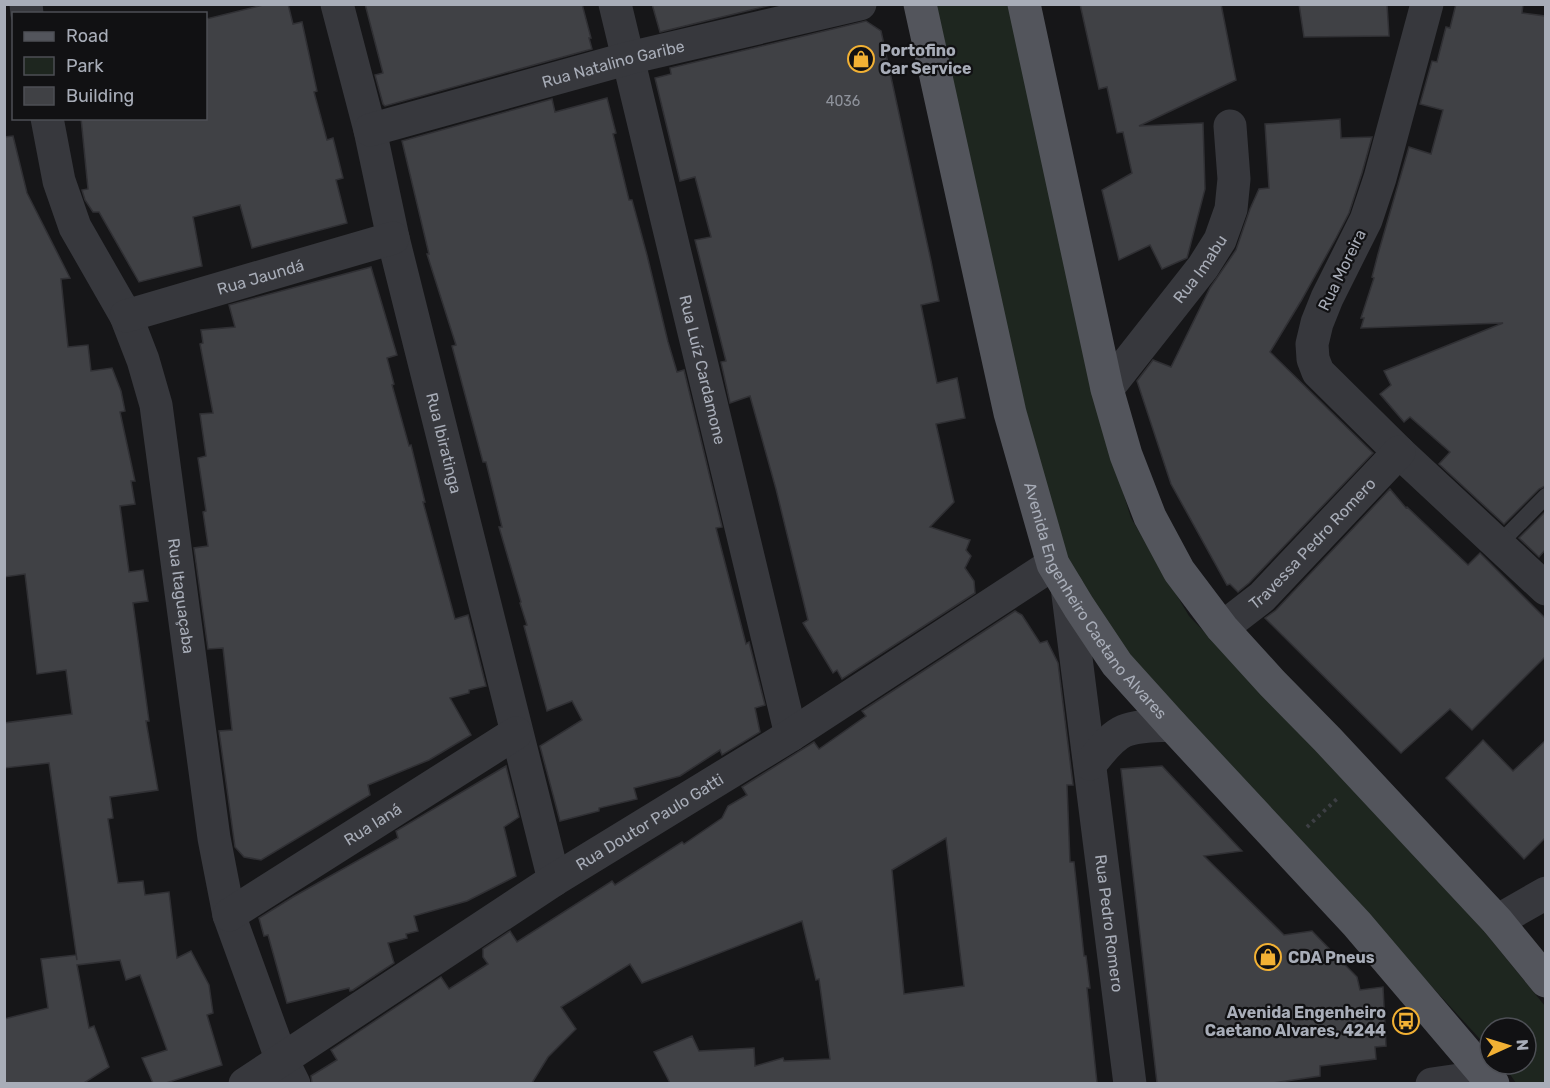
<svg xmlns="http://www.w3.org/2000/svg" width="1550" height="1088" viewBox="0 0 1550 1088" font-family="Rubik,sans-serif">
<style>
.green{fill:#1e261f}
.building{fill:#404145;stroke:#303034;stroke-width:1.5;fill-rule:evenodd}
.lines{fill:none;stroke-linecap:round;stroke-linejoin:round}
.path{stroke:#3d3f44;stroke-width:4;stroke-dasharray:3 4.5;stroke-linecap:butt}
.lane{stroke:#37383d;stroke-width:16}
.street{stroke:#37383d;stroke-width:33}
.primary{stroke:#53555c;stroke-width:33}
.labels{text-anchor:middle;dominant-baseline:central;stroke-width:4.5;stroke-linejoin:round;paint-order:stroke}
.number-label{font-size:14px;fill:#8e929b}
.poi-label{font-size:16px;font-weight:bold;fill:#a8adb8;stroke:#111113;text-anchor:start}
.street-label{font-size:16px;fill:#a8adb8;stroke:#111113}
</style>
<rect width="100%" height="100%" fill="#161618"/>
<!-- green -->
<polygon class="green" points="935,5 1009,5 1090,385 1131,518 1189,616 1317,748 1479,925 1545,1006 1545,1083 1516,1083 1503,1064 1526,1064 1526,1028 1490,1028 1490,1050 1129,656 1063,552 1022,395"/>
<!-- building -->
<g class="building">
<polygon points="267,4 288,4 293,24 302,22 317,91 314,92 327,140 333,138 343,178 336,180 347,223 252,248 240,205 193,217 202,266 139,282 99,212 93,212 85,200 82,190 88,189 81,118 206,118 206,19"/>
<polygon points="365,4 582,4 591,38 589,38 592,49 385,106 383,104 375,75 383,73"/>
<polygon points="652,4 775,4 660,32"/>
<polygon points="1080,4 1221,4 1236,80 1139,126 1203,123 1205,189 1187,258 1162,269 1150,245 1119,260 1102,190 1132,173 1123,132 1117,133 1107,87 1099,89"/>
<polygon points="1299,4 1387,4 1389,36 1304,37"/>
<polygon points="1456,4 1523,4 1522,13 1545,16 1545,486 1539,489 1504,524 1439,464 1450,452 1410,417 1404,422 1380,394 1391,385 1384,371 1503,323 1361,328 1364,318 1361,318 1374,278 1372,277 1378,254 1409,147 1431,154 1443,110 1420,104 1432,61 1437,62 1446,27 1450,28"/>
<polygon points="866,21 881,31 931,261 939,301 921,305 937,383 957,378 965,418 936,424 954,502 930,527 970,540 966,550 971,556 965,568 974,581 975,593 842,679 837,670 833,673 803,623 808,620 776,489 750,396 730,403 721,362 726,361 695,240 711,237 695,177 680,181 655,78 671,74 670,68"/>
<polygon points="607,98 616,133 613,134 629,200 632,200 647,255 668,342 677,372 684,370 722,527 716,528 746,644 749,642 765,705 755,708 760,732 722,755 720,750 680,776 634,788 637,799 599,808 599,811 560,821 540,746 582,720 572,701 547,711 524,626 527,625 520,603 521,602 499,527 502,527 486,462 483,462 452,346 456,345 427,254 429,254 402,141 552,99 555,112"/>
<polygon points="1340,119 1341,138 1372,137 1362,173 1349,213 1336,238 1301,301 1270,352 1373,453 1249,583 1238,592 1230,584 1227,585 1171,484 1137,381 1153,360 1171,367 1210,288 1236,250 1250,209 1259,189 1269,188 1265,124"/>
<polygon points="13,136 27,193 70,278 61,279 68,347 88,345 91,371 112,368 121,391 125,411 120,412 135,481 131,481 135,504 120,506 129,572 143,570 148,601 133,603 149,721 146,721 158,790 110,797 113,818 108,819 118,883 143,881 145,895 169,892 177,958 191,951 209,985 213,1013 207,1015 222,1065 166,1083 153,1083 142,1058 167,1050 140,975 126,980 120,960 77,965 89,1028 94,1026 109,1067 84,1083 4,1083 4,1019 48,1008 41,959 76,955 77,960 49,763 4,768 4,723 72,714 66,670 37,674 25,574 4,577 4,137"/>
<polygon points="371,267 397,355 387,358 394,384 392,385 409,446 411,445 425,502 423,502 455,619 468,615 486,686 469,690 469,693 450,698 471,735 429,760 368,785 370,795 261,860 244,857 235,847 219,731 232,730 223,648 208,649 194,548 208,546 203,512 206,511 198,458 206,456 200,414 213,413 200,344 203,343 201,330 235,327 229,305"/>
<polygon points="1390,489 1406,508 1407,507 1468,565 1480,553 1545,618 1545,657 1472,730 1450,709 1401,753 1265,618 1276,610"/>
<polygon points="1545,512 1545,550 1539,557 1519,538"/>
<path d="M1015,611L1022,615L1040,643L1047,641L1058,663L1073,785H1067L1070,862H1074L1084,956H1086L1090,988H1087L1097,1083H670L654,1052L692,1036L699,1051L754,1048L755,1066L783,1058L784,1061L830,1059L819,979L816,980L802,921L642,983L630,964L561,1007L576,1029L548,1057L532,1083H312L311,1076L337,1060L331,1050L441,977L449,989L488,964L483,957V949L510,931L517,942L612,881L615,885L682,842L684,844L722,818L728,806L747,795L742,787L814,742L819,749L866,716L862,711ZM946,838L964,986L904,994L892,870Z"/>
<polygon points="1483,740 1513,771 1545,741 1545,838 1524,859 1446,778"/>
<polygon points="506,766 519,817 504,827 516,876 467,901 414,916 418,931 406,934 407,938 388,943 394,963 353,990 350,991 349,988 287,1003 268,935 264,936 259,918 293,897 398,838 396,831"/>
<polygon points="1162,766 1242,851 1204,856 1284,935 1312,931 1357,977 1360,990 1383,987 1386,1046 1375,1047 1376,1059 1320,1066 1320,1076 1273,1083 1157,1083 1121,769"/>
</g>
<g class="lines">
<!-- path -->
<polyline class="path" points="1307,827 1339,797"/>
<!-- lane -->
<polyline class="lane" points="1499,544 1546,496"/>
<!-- street -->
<g class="street">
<polyline points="26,4 27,14"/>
<path id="s1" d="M337,4L370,130L393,238L554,880"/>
<path id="s2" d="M615,4L791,735"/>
<polyline points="1427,4 1380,178 1366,220 1327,298 1317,323 1312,344 1313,359 1318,372 1399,452 1546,589"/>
<path id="s3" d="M47,118L59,181L75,227L126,316L143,360L156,405L214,838L229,915L281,1058L294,1084"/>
<path id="s4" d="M370,130L629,58L860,4"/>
<path id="s5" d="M126,316L393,238"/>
<path id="s6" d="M1107,389L1203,267L1220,240L1231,209L1234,179L1230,126"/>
<path id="s7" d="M1067,587L1130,1084"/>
<path id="s8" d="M1222,628L1262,597L1399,452"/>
<path d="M1090,764C1100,753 1110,737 1124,731C1138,725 1157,726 1172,725"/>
<path id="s9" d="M229,915L516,733"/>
<polyline points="1497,921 1546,893"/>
<path id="s10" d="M245,1084L554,880L791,735L1053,564"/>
<polyline points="1432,1084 1487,1076"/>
</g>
<!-- primary -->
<g class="primary">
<path id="s11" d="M920,4L1010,413L1053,564L1079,607L1117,664L1172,725L1357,924L1493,1084"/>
<polyline points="1024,4 1107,389 1126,455 1150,517 1179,571 1222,628 1272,683 1327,739 1497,921 1546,981"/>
</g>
</g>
<!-- icons -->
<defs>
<symbol id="shop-ring" viewBox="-11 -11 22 22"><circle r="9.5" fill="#111113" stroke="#f2b134" stroke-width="1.5"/><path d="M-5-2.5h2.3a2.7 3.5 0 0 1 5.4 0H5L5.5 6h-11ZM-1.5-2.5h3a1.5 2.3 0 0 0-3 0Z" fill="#f2b134"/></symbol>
<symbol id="bus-ring" viewBox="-11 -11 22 22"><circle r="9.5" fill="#111113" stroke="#f2b134" stroke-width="1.5"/><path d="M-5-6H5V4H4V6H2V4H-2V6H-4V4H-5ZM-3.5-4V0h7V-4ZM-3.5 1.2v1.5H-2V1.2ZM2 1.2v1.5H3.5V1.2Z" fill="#f2b134"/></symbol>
</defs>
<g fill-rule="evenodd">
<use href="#shop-ring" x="846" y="44" width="30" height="30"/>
<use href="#shop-ring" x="1253" y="942" width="30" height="30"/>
<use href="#bus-ring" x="1391" y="1006" width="30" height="30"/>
</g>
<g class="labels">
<!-- number labels -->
<g class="number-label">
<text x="843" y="101">4036</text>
</g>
<!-- poi labels -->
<g class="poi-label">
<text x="880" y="50">Portofino<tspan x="880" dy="18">Car Service</tspan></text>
<text x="1288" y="957">CDA Pneus</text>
<text x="1386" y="1012" text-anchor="end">Avenida Engenheiro<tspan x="1386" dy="18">Caetano Alvares, 4244</tspan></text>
</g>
<!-- street labels -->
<g class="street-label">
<text stroke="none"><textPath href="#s4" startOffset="252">Rua Natalino Garibe</textPath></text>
<text stroke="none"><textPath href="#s6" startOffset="152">Rua Imabu</textPath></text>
<text transform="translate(1342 270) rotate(-64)">Rua Moreira</text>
<text stroke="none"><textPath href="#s5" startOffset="140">Rua Jaundá</textPath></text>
<text stroke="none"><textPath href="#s2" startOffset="376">Rua Luíz Cardamone</textPath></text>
<text stroke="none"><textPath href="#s1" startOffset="452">Rua Ibiratinga</textPath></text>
<text stroke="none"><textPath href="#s8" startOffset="124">Travessa Pedro Romero</textPath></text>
<text stroke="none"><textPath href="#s3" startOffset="502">Rua Itaguaçaba</textPath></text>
<text stroke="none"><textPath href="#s11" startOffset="628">Avenida Engenheiro Caetano Alvares</textPath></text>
<text stroke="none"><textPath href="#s10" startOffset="482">Rua Doutor Paulo Gatti</textPath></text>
<text stroke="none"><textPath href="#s9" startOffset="170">Rua Ianá</textPath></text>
<text stroke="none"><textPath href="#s7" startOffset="339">Rua Pedro Romero</textPath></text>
</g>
</g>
<!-- border -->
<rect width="1550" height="1088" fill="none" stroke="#a8adb8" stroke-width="12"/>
<!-- legend -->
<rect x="12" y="12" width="195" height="108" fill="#111113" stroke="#4d4f55" stroke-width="1.5"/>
<rect x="24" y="32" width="30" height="9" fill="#53555c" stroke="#4d4f55" stroke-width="1.5"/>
<text x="66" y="42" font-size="18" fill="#a8adb8">Road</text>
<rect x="24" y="57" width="30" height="18" fill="#1e261f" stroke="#4d4f55" stroke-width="1.5"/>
<text x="66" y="72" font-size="18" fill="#a8adb8">Park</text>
<rect x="24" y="87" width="30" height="18" fill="#404145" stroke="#4d4f55" stroke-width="1.5"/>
<text x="66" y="102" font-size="18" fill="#a8adb8">Building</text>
<!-- north arrow -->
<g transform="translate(1508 1046) rotate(86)"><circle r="28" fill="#111113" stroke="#4d4f55" stroke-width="1.5"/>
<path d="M0-4.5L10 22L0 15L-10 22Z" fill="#f2b134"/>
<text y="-9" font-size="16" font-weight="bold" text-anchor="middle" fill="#a8adb8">N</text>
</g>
</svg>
